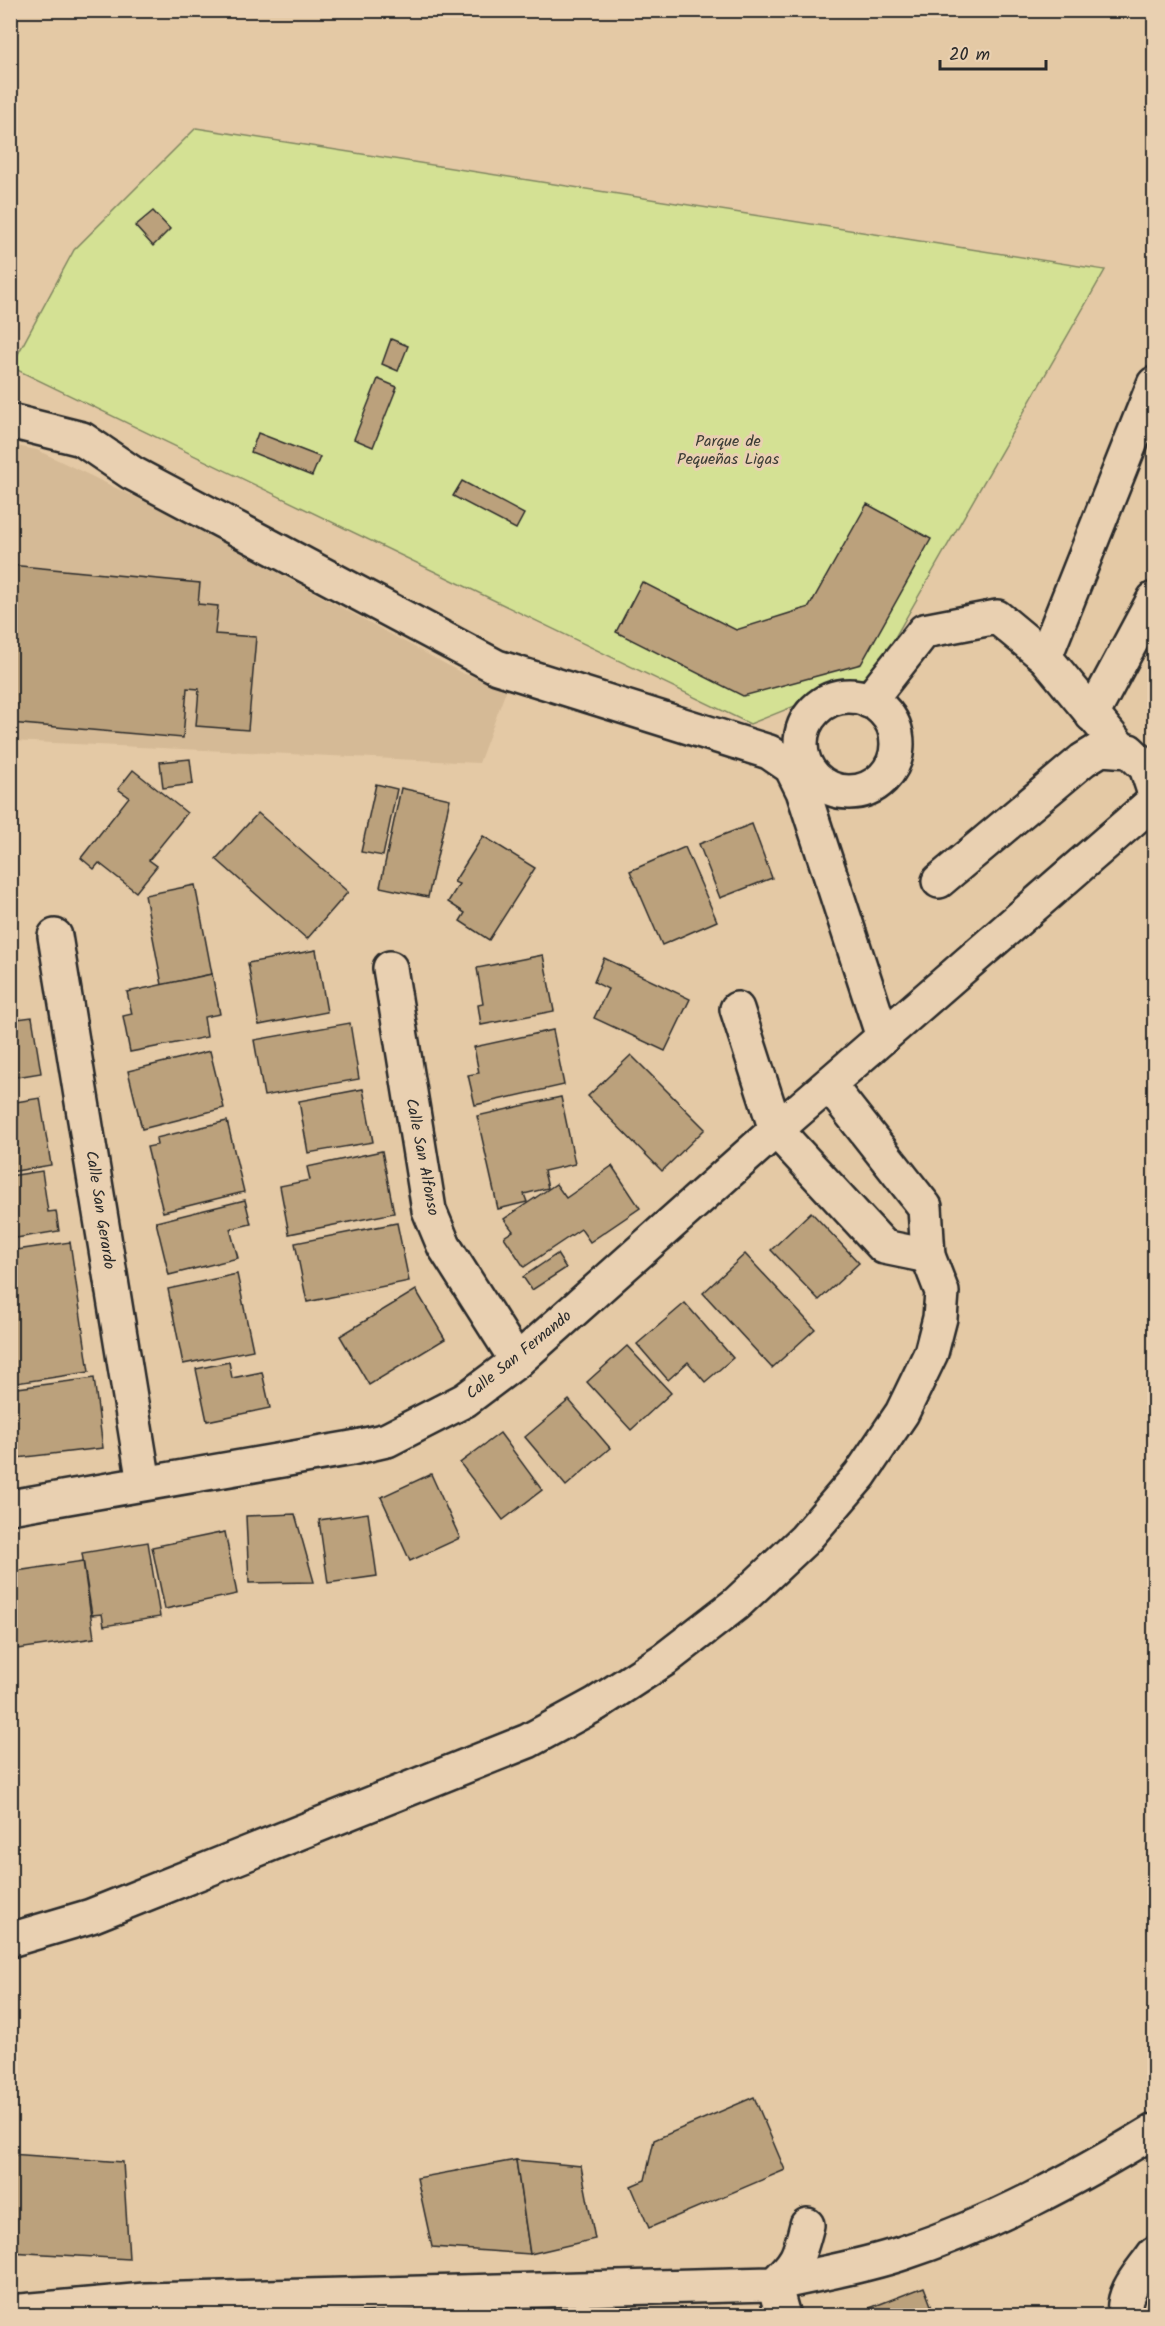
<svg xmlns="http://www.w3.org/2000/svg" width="1165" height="2326" viewBox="0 0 1165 2326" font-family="Kalam,sans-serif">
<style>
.built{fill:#d5ba96}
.green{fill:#d4e194;stroke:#808660;stroke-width:1.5}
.building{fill:#bba17b;stroke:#2b2b2b;stroke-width:1.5}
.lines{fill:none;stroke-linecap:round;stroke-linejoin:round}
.minor-casing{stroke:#2b2b2b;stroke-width:38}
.minor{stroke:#e9d0b1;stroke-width:33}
.labels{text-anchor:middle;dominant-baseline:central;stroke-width:6;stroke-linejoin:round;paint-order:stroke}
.park-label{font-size:16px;fill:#3c3d36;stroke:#e9d0b1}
.street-label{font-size:16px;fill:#2b2b2b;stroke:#e9d0b1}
</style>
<rect width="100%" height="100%" fill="#e4c9a5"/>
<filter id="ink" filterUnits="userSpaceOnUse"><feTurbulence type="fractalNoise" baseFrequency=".0167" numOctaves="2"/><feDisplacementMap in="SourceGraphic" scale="12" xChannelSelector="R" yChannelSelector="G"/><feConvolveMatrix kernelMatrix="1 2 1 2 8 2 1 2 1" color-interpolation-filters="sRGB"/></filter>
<g filter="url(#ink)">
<!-- built -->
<polygon class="built" points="11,445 37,450 164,511 462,673 507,688 479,763 11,741"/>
<!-- green -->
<polygon class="green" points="196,128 1105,270 874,674 750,724 11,367 74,250"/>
<!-- building -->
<g class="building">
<polygon points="153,211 170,229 153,246 135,226"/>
<polygon points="391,339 408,346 398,371 382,364"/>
<polygon points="378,379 397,387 373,447 354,439"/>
<polygon points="258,433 320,457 312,476 251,452"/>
<polygon points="462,481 524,514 516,529 453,496"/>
<polygon points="867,504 931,539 861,664 743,696 616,632 642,582 736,630 809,607"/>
<polygon points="10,565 200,583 198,604 218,606 215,634 256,637 248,730 196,726 199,689 187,688 183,738 10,723"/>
<polygon points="190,759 193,784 163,788 160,762"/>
<polygon points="133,770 187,813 149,860 157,866 136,892 99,863 94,869 81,858 129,797 118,789"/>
<polygon points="376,784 397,789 383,856 361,852"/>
<polygon points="401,788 450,799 428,897 380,887"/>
<polygon points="258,813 348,892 307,939 216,859"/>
<polygon points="752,824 772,878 720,898 699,844"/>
<polygon points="483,836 535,868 489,940 460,921 465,913 448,902 459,884 454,882"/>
<polygon points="685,847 717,921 662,945 630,871"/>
<polygon points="195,885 212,974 162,985 145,895"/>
<polygon points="316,950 327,1012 259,1025 248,963"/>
<polygon points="543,955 554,1011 481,1025 478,1005 483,1004 477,968"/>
<polygon points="604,958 690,999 665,1051 594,1018 608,989 594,982"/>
<polygon points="212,974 220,1014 204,1017 207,1037 130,1052 123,1016 132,1014 127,992"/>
<polygon points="32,1017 41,1073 10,1078 10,1020"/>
<polygon points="350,1023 359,1079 264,1096 254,1040"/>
<polygon points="553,1030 564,1085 475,1105 468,1075 479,1073 474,1047"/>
<polygon points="210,1051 224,1108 142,1129 128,1071"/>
<polygon points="631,1055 705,1129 662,1171 588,1096"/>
<polygon points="363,1089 373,1142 308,1153 299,1101"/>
<polygon points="561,1097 575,1164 544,1171 548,1188 524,1194 527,1202 498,1209 477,1116"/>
<polygon points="40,1098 51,1165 10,1172 10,1103"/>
<polygon points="227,1121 244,1192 163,1212 147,1147 157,1145 156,1138"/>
<polygon points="382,1151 394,1213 289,1234 280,1186 310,1180 307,1167"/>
<polygon points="612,1166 640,1208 590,1242 581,1229 524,1267 504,1237 513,1231 504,1219 556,1184 566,1198"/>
<polygon points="42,1171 48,1212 56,1211 59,1231 10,1239 10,1176"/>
<polygon points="245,1200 251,1224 230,1229 238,1258 169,1275 156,1222"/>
<polygon points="811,1212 859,1263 819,1300 771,1250"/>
<polygon points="397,1223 409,1281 307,1302 295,1243"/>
<polygon points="70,1242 89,1372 10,1384 10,1251"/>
<polygon points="557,1254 566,1268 532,1290 523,1277"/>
<polygon points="745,1254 815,1329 772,1368 703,1293"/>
<polygon points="237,1274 253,1350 183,1364 168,1289"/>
<polygon points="416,1290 445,1339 369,1385 340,1336"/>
<polygon points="685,1303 733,1358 705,1382 688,1362 668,1380 637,1344"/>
<polygon points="627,1346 671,1393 631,1430 587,1382"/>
<polygon points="229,1362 232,1378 262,1372 270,1408 207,1421 196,1369"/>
<polygon points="94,1378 103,1448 17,1458 10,1389"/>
<polygon points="569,1400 610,1448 566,1486 525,1437"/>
<polygon points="500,1433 542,1490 503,1520 460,1463"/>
<polygon points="431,1474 460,1538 410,1561 381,1497"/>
<polygon points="368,1513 377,1576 328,1583 319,1520"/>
<polygon points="295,1514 314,1582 249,1583 246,1516"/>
<polygon points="225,1532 237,1594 165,1609 152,1547"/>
<polygon points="148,1542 160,1617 104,1626 102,1614 92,1615 82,1553"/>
<polygon points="83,1561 94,1638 18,1649 10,1602 10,1572"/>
<polygon points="10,1606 15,1640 10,1640"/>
<polygon points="754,2097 785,2170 649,2228 631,2186 645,2180 654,2140"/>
<polygon points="10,2154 123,2162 129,2259 10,2252"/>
<polygon points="516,2160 530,2254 432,2247 417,2178"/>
<polygon points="516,2160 581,2166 595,2239 530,2254"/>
<polygon points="924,2287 935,2316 849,2316"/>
</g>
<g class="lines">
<defs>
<g id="minor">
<polyline points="10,421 82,439 132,473 497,667 769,752 791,767 803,791 883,1037 776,1130 884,1247 928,1256"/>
<polyline points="1045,657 1154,384"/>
<circle cx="849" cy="744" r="48"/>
<polyline points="869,701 924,631 997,617 1045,657 1122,750"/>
<polyline points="1092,715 1154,599"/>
<polyline points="939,881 1083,760 1101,749 1129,751 1146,767 1154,791"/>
<polyline points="55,936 144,1483"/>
<polyline points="390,968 429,1210 444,1246 517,1361"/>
<polyline points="883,1037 1154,801"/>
<polyline points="10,1507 352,1448 387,1440 465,1400 517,1361 776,1130 737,1009"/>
<polyline points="10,1940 91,1916 528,1741 596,1704 665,1659 736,1604 805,1539 860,1475 902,1413 931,1353 940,1318 942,1292 928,1256 925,1207 829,1085"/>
<path d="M10,2312L145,2300L774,2284C798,2262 799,2256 807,2225"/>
<path d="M783,2316L774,2284C817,2274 862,2267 903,2253C992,2224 1075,2179 1154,2131"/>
<path d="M1125,2316C1121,2291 1141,2273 1154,2254"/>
</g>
</defs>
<!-- minor casing -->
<use href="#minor" class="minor-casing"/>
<!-- minor -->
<use href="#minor" class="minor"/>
</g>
</g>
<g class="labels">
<!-- park labels -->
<g class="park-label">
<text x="728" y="441">Parque de<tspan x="728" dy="18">Pequeñas Ligas</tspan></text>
</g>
<!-- street labels -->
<g class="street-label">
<text transform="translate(422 1157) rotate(79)">Calle San Alfonso</text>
<text transform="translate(100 1210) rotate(81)">Calle San Gerardo</text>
<text transform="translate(519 1355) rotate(-39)">Calle San Fernando</text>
</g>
</g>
<!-- margin -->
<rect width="1165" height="2326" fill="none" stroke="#e9d0b1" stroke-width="36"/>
<rect x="18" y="18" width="1129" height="2290" fill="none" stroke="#2b2b2b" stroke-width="2" filter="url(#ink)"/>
<!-- scale -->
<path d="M940 60v9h106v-9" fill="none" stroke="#2b2b2b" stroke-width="3"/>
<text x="949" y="60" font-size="18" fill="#2b2b2b" stroke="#e9d0b1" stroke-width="4.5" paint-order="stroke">20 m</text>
</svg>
